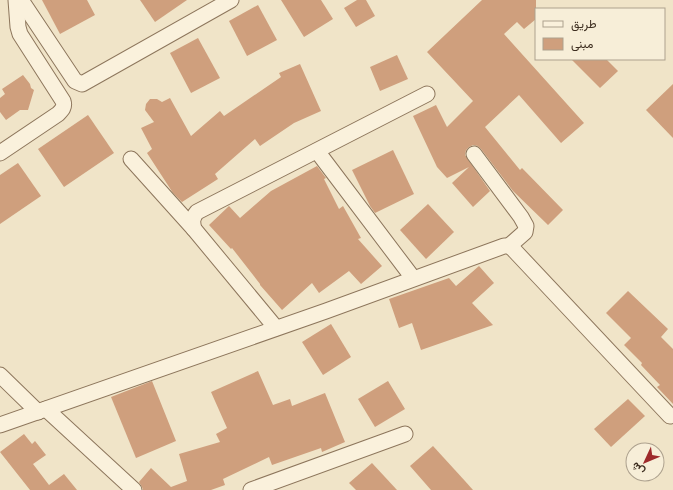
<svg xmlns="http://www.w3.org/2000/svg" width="673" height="490" viewBox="0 0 673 490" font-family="'Crimson Pro',Vazirmatn,serif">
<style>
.building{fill:#cf9f7d}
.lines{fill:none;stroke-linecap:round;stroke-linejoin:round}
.minor-casing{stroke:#8d765c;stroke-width:17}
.minor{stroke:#faf1dc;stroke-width:15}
</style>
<rect width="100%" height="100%" fill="#f0e4c8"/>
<!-- building -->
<g class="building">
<polygon points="42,0 87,0 95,15 60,34"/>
<polygon points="140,0 187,0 155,22"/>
<polygon points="281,0 321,0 333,19 304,37"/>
<polygon points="357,0 366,0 375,16 356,27 344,8"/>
<polygon points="482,0 536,0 536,19 524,29 517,22 504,34 584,123 561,143 519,95 485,127 520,170 522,168 563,210 548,225 513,191 481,149 478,146 473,145 469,147 466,150 465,155 490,191 473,207 452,183 469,167 447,178 437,167 413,116 436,105 447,127 473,101 427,52"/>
<polygon points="258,5 277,40 247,56 229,21"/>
<polygon points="198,38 220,78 191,93 170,53"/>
<polygon points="397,55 408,79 380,91 370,67"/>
<polygon points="571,59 606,59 618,71 600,88"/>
<polygon points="300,64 321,111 294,123 260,146 255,139 215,174 218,179 182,202 173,193 147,153 152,149 141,128 154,122 145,110 146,104 150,99 157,99 162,102 170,98 191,136 220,111 224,116 281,77 279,73"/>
<polygon points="23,75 30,84 31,88 34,90 28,110 20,110 6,120 0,112 0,98 5,94 2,89"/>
<polygon points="673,84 673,138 646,110"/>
<polygon points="88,115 114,153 64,187 38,149"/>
<polygon points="393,150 414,194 375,213 370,206 352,170"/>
<polygon points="18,163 41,196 0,224 0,175"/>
<polygon points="317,166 326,178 324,179 339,209 343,206 361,238 358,239 382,266 361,284 349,271 319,293 312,283 282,310 260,285 260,284 232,248 231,249 209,225 229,206 240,218 271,191"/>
<polygon points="428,204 454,232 426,259 400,230"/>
<polygon points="479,266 494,283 472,303 493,325 421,350 412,323 399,328 389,299 449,278 456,286"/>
<polygon points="628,291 668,329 661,337 673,349 673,404 657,387 660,385 641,365 642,363 624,345 631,338 606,313"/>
<polygon points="331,324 351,357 323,375 302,342"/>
<polygon points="258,371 273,405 290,399 292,406 325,393 345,442 322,452 321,448 272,465 269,457 223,479 225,485 211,490 143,490 142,487 139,482 151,468 171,487 187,481 179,454 220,442 216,434 227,428 211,392"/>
<polygon points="152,381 176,441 136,458 111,397"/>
<polygon points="388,381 405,409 375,427 358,399"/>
<polygon points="628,399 645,416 611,447 594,429"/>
<polygon points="24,434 32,444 35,441 46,455 33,464 49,485 64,474 77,490 30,490 0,452"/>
<polygon points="433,446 465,481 473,490 431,490 410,466"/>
<polygon points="372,463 397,490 356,490 349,483"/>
</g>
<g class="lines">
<defs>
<g id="minor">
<polyline points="21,0 75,81 82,84 231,0"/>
<polyline points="317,151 413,278"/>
<path d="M0,153L58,114C62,110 65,107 63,101L20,34L18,27L16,0"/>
<polyline points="474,154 521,217 526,226 525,232 509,246"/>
<polyline points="131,159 194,229"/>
<path d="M276,328L194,229C192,222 192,218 197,212L427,94"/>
<polyline points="0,375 38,412"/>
<polyline points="46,409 134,490"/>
<polyline points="0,425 326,311 504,246 509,246 513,249 670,416"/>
<polyline points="251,490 405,434"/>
</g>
</defs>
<!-- minor casing -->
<use href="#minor" class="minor-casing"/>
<!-- minor -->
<use href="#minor" class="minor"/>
</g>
<!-- legend -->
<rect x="535" y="8" width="130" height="52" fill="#f7eed8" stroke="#ada18e"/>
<rect x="543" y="21" width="20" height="6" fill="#faf1dc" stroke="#ada18e"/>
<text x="571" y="28" font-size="12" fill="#3d2e20">طريق</text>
<rect x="543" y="38" width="20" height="12" fill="#cf9f7d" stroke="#ada18e"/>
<text x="571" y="48" font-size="12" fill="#3d2e20">مبنى</text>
<!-- north arrow -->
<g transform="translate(645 462) rotate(226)"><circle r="19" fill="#f7eed8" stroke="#ada18e"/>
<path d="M0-3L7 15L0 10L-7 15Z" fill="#9e2a2b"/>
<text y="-6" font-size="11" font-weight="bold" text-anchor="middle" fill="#3d2e20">ش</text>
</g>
</svg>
